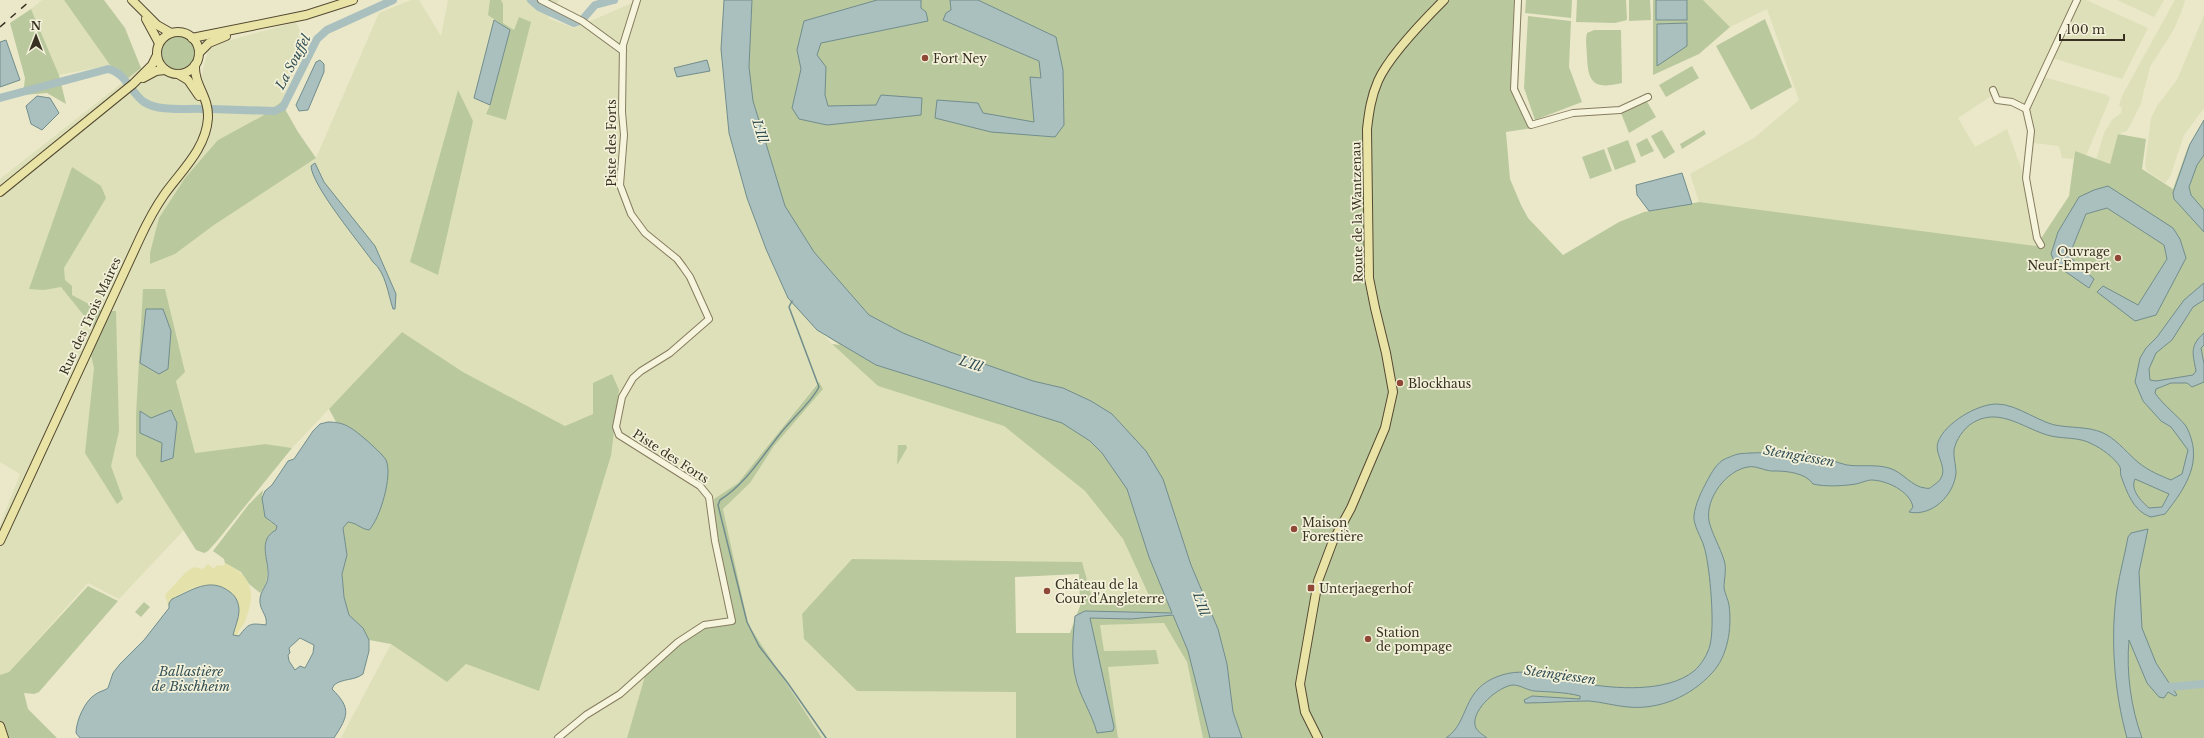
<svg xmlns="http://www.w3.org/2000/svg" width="2204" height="738" viewBox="0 0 2204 738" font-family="'Libre Baskerville',serif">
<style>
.farmland{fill:#dde0b8}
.green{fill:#bac89e;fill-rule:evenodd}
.sand{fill:#e4e1aa}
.water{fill:#aac0be;stroke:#718d8d;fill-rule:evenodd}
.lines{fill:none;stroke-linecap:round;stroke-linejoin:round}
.stream{stroke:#718d8d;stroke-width:1.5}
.river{stroke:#aac0be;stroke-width:8}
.minor-casing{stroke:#867c60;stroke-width:8}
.major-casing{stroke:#544a33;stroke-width:10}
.minor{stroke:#f6f4dc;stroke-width:6}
.major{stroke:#e9e3a6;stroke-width:8}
.rail{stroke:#383122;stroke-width:1.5;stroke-dasharray:7 7;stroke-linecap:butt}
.poi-dot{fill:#8f4835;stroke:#f3f1d9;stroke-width:1.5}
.labels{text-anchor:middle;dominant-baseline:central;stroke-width:3.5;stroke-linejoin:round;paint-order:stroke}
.poi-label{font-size:12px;fill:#383122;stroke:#f3f1d9;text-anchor:start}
.street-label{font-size:12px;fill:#383122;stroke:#f3f1d9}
.water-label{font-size:13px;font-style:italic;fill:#335056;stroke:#f3f1d9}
</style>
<rect width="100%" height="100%" fill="#ebe8ca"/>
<!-- farmland -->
<g class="farmland">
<polygon points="42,0 64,0 110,65 59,75 31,9"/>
<polygon points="411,0 419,0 441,36 448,0 559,0 548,18 574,28 632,3 633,0 745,0 723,9 721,49 729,133 747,198 766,249 788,298 832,344 878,386 1004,426 1085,491 1123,539 1150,599 1093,602 1081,562 802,614 804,639 857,691 1016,692 1016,738 822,738 748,624 723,509 750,483 774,446 822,389 818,382 738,483 714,499 732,622 645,676 627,738 341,738 391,644 447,682 466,664 539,691 611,457 593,383 593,414 565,426 463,372 402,332 292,448 265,444 195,453 176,381 165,289 144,469 184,530 119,599 88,583 9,672 0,675 0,525 20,474 0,462 0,179 141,68 201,77 208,50 220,43 296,22 302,35 304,50 281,102 264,115 218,140 150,253 150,264 175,254 214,225 316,158 379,13"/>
<polygon points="1703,0 2086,0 2148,28 2122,79 2052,58 2044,77 2107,95 2110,98 2086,156 2075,151 2073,159 2062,158 2059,146 2033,143 2026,105 1993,95 1958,118 1975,147 2007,129 2024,176 2036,246 1699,202 1690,174 1754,138 1799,100 1767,9 1730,27"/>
<polygon points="2117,0 2164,0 2154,17"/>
<polygon points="2175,0 2185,0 2182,10 2174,29 2150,67 2140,106 2127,131 2118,134 2110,164 2096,160 2104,133 2112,120 2121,113 2122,108 2119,105 2123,94"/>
<polygon points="2204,15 2204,108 2184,135 2170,177 2165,183 2147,171 2145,166 2151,118 2157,106 2177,80"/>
<polygon points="1164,623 1187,662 1203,738 1118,738 1108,667 1159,664 1156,650 1103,651 1100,625"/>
</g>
<!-- green -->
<g class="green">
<polygon points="64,0 104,0 125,28 141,68 127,79 110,65"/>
<polygon points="490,0 501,0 503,4 503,23 514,30 519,17 531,22 506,120 486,114 490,105 510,30 488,15"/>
<path d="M744,0H1522L1518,87L1532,128L1506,132L1510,179L1521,205L1528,218L1563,255L1619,222L1644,212L1699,202L2036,246L2069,196L2075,151L2110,164L2118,134L2146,139L2142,169L2173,189L2188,147L2204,121V738H1203L1187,662L1164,623L1100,625L1104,651L1156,650L1159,664L1108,667L1118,738H1016V692L857,691L804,639L802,614L852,559L1082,562L1093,602L1150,598L1123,539L1085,491L1004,426L878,386L832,344L840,345L817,330L791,302L810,281L751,150ZM2079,197L2173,228L2156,315L2097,292L2103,286L2138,306L2167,259L2164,245L2107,208L2086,214L2068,256ZM1079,574L1080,606L1070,633H1016L1015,577Z"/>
<polygon points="1526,0 1572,0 1571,18 1525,13"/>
<polygon points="1577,0 1626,0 1627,20 1615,23 1576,22"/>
<polygon points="1629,0 1650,0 1651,20 1629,21"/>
<polygon points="1653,0 1703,0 1730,27 1699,54 1653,75"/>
<polygon points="31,9 59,75 66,104 47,93 23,95 25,78 10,23"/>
<polygon points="1528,16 1571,21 1569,67 1582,102 1535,120 1524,88"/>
<polygon points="1765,19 1792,87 1751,110 1716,46"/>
<path d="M1621,30L1622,83C1596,89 1588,85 1587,57C1587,50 1585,40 1587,33L1594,30Z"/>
<circle cx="178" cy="53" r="19"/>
<polygon points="1692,66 1699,78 1666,97 1659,85"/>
<polygon points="458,90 473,121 438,275 410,262"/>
<polygon points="1646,100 1656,117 1629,133 1621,113"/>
<polygon points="281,102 298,132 316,158 214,225 175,254 150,264 150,253 159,218 185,178 218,140 264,115"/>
<polygon points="1662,130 1675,152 1664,159 1651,136"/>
<polygon points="1704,130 1706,134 1682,149 1680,144"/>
<polygon points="1647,138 1654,151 1641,157 1636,144"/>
<polygon points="1628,140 1636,162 1615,170 1607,148"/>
<polygon points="1604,149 1612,171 1590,179 1582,157"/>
<polygon points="72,167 101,186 106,198 64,268 65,280 72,286 72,295 102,311 116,311 119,431 111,466 123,499 117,504 85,453 94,368 91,355 94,328 61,287 44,290 29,289"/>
<polygon points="143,289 165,289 185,372 176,381 195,453 265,444 292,448 217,541 208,551 204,553 196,550 136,456 136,415"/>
<polygon points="402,332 463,372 565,426 593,414 593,383 612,374 619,390 611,456 539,691 466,664 447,682 391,644 369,640 363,628 349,615 344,597 342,574 347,555 343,528 348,522 355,523 369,530 385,459 350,427 336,422 329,409"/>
<polygon points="819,382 823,389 774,446 750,483 723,509 748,624 822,738 627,738 645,676 683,641 710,625 732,622 718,574 714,499 738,483"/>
<polygon points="898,445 906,445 907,448 897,465"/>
<path d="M263,490L262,498L269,521L277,526L276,530C252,543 279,573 260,593L249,584L241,572L225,563L224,559L213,551L249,504Z"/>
<polygon points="88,586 118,601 39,692 34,694 24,693 28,709 57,738 0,738 0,675 9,672"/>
<polygon points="144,602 150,607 141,617 135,612"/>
</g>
<!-- sand -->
<path class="sand" d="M225,563C252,576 256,592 246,619C244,625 239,629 237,635H233L207,585C193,587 174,594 169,608L165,595L186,572L194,567L203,569L208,564L214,569L217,565L223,566Z"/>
<!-- water -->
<g class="water">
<path d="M724,0H752L749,67L753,101L785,206L814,252L869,315L903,333L950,352L1033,381L1063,388L1091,401L1112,414L1146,451L1163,479L1191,565L1218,629L1227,664L1233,712L1242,738H1210L1188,651L1173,615L1131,619L1090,618L1114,727L1113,731L1097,733C1092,713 1079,696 1075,675C1071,656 1073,636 1075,616L1085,611L1172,613L1149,557L1127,489L1102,453L1090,441L1062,423L876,365L817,330L788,298L766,249L747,198L729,133L721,49Z"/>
<polygon points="877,0 921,0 921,8 926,12 928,21 821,43 817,55 826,67 825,95 828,106 876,105 881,95 922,98 921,115 827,125 799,119 792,108 801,69 797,50 804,21"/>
<polygon points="950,0 978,0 1056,37 1063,70 1064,125 1055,137 991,132 935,118 937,100 978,103 983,113 1034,122 1030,77 1041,78 1039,61 943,20 946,13 951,10"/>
<rect x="1656" y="0" width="31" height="20"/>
<polygon points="494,20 510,30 490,105 474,98"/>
<polygon points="1687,23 1687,46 1657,66 1657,24"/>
<polygon points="6,40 20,80 0,87 0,42"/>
<polygon points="320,60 324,64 324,72 308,110 299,111 296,105 316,62"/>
<polygon points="707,60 710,71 677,77 674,68"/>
<polygon points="37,96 50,98 59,113 42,130 31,124 26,106"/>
<polygon points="2204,120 2204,155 2197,165 2189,187 2191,195 2204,210 2204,232 2174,199 2173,193 2190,144"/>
<path d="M315,163L324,182L375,246L396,294L395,309H393C388,294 386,273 373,262C359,242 312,186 311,166Z"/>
<polygon points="1682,173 1692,204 1649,211 1637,195 1636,185"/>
<polygon points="2108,186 2173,228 2180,239 2186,258 2156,315 2135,321 2097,292 2103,286 2138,305 2167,259 2164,245 2107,208 2086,214 2069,256 2094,279 2089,288 2056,265 2051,254 2058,232 2079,197 2094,190"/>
<path d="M2204,283V300L2193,307L2172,340L2156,353L2149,369L2150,380L2156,381L2193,375L2196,371C2193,354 2189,346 2204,333V345L2201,348L2204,364V382L2192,387L2187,383H2171L2156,389L2155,393C2164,406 2176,414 2186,426C2204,460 2187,486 2165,514L2151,517C2133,511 2127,492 2121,476C2120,473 2121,469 2120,467C2115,458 2101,448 2092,444C2080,437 2064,439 2051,436C2026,430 2002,408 1976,421C1967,425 1958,436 1955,446C1952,453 1956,464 1956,473C1954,495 1932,517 1909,512L1913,507C1910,491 1886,480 1871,480C1867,480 1861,483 1856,484C1843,486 1826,487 1813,484C1806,473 1787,471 1775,471C1766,472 1756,465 1748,467C1727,470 1705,498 1709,521C1712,534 1720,547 1724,560C1727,569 1724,579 1724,588C1725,594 1728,599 1729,605C1732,628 1728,656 1712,673C1691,696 1660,710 1628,707C1615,706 1602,702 1589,701C1568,701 1547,703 1525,703L1524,700L1532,696L1580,699V696C1565,692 1549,692 1534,691C1527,690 1520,685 1513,685C1499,686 1472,709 1475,725C1476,731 1482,734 1487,738H1446C1470,722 1461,689 1499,676C1526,666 1555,678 1582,683C1614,689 1667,693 1694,671C1701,665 1708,654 1710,645C1715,626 1710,569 1705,550C1703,540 1696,531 1694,520C1693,510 1700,494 1705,485C1709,477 1715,465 1723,460C1727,458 1734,455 1738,454C1751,452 1803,452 1817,455C1827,457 1836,463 1847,465C1860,467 1875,464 1889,468C1903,472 1912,487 1925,488C1930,489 1930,488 1934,485C1954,472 1933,456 1938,442C1945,423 1977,404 1997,404C2018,404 2042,425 2061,426C2076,428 2094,427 2107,435C2119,442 2128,454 2139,463C2149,471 2159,475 2171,480L2182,474L2188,450L2171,427L2161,421L2143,401L2135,382L2140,358L2146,348L2157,337L2184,300ZM2135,479L2169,494L2162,507L2149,508C2141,501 2130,490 2135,479Z"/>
<polygon points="146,309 163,309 171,331 168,369 159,374 140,363"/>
<polygon points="171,410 177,423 173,458 161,462 162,443 140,433 140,411 151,418"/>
<path d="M328,422C335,422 343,423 349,427C356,430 383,454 386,460C393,475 380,519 369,530C361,529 357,523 348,522L343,528L347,555L342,574L344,597L349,615L363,628L369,640V651L363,674C354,681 343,678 334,685L332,689C352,709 348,716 334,738H80L76,733C76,721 85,700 96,694C100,691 104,691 108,688L113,673L120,664L144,640L169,608V603L172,599C191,591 210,576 230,592C236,596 239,603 239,611C239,618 235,627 233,635L239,636C249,623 250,623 266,625C268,616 260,610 260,602C259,591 268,586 268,576C269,559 257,540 276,530L277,526L265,517L262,498L265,491L272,485L288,461L294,459L313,431L320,424ZM300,638L314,645L313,653L305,668L300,666L295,670L289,661L288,655L290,653L289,648Z"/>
<path d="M2148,529L2139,572L2142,628L2156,663L2177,695L2175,696L2168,692L2164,698L2159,697L2147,683L2129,640C2126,672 2131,708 2142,738H2127C2114,692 2110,637 2117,590C2120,572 2125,554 2128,537L2131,533Z"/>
</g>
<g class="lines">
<!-- stream -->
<path class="stream" d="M792,301L789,307L819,387C810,404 792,418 780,434C760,459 746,483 720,500L718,505L747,622L759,646L787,682L826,738"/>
<!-- river -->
<g class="river">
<polyline points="531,0 539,7 574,23 582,20 595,5 614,0"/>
<path d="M0,98L108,69C125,72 131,93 144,102C160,112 185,108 203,109"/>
<polyline points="211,109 275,111 283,107 317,39 327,30 393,0"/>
<polyline points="2161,683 2168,687 2204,684"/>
</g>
<defs>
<g id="minor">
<polyline points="541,0 582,21 623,51"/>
<polyline points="1518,0 1514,89 1531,125 1573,113 1620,110 1648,97"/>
<polyline points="1993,90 1997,100 2012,102 2026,109"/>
<polyline points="2041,245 2037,238 2026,178 2031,131 2026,109 2077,0"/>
<polyline points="558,738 586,715 620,694 678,642 704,625 732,621 715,541 709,497 700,486 619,435 616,427 622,397 633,378 641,371 670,353 709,319 690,277 683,267 677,259 645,233 631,214 620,185 624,135 622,112 623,45 637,0"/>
</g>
<g id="major">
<polyline points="132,0 157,25 171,33"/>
<polyline points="146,19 159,43"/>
<circle cx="178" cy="53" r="21"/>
<polyline points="192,38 306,15 353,0"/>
<polyline points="199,53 209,43 226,36"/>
<polyline points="178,74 188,80 199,96"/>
<polyline points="143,78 156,71 165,70"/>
<polyline points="0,192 133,84 152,65 157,55"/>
<path d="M0,541L140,238C147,223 155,208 164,195C181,171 206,149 208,118C209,96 194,86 195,65"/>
<polyline points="0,726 4,738"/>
<path d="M1318,738L1305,712L1300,684L1318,581L1333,541L1351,508L1385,428L1393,392L1386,353L1375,308L1369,278L1367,129C1369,112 1371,97 1378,81C1389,56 1424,20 1444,0"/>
</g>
</defs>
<!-- minor casing -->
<use href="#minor" class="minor-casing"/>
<!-- major casing -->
<use href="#major" class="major-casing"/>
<!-- minor -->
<use href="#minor" class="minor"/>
<!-- major -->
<use href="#major" class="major"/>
<!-- rail -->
<polyline class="rail" points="0,27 31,0"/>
</g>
<!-- markers -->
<g class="poi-dot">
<circle cx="925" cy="58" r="4"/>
<circle cx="2118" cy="258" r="4"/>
<circle cx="1400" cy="383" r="4"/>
<circle cx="1294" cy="529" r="4"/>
<rect x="1307" y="584" width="8" height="8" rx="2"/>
<circle cx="1047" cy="591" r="4"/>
<circle cx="1368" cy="639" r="4"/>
</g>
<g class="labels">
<!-- poi labels -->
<g class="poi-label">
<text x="933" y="58">Fort Ney</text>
<text x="2110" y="251" text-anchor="end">Ouvrage<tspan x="2110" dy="14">Neuf-Empert</tspan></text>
<text x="1408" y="383">Blockhaus</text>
<text x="1302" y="522">Maison<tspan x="1302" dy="14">Forestière</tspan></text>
<text x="1055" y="584">Château de la<tspan x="1055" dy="14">Cour d'Angleterre</tspan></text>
<text x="1319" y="588">Unterjaegerhof</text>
<text x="1376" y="632">Station<tspan x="1376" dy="14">de pompage</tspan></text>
</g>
<!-- street labels -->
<g class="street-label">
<text transform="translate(611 143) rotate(-90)">Piste des Forts</text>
<text transform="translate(1357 212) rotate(-91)">Route de la Wantzenau</text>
<text transform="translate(90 316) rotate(-65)">Rue des Trois Maires</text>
<text transform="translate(671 456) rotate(33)">Piste des Forts</text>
</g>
<!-- water labels -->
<g class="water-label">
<text transform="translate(293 62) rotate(-62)">La Souffel</text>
<text transform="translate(760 131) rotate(74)">L'Ill</text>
<text transform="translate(971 364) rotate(19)">L'Ill</text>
<text transform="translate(1799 456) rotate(10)">Steingiessen</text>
<text transform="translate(1201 604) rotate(72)">L'Ill</text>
<text x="191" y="671">Ballastière<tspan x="191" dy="15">de Bischheim</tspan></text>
<text transform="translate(1560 675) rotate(8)">Steingiessen</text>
</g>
</g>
<!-- north arrow -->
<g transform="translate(36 36)" stroke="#f3f1d9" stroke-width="3" paint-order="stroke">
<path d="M0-3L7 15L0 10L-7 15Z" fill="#383122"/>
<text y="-6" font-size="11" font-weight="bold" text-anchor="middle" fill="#383122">N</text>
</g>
<!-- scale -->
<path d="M2060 34v6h64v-6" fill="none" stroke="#383122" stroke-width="2"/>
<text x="2066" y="34" font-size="12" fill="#383122" stroke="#f3f1d9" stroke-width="3" paint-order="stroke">100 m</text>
</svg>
